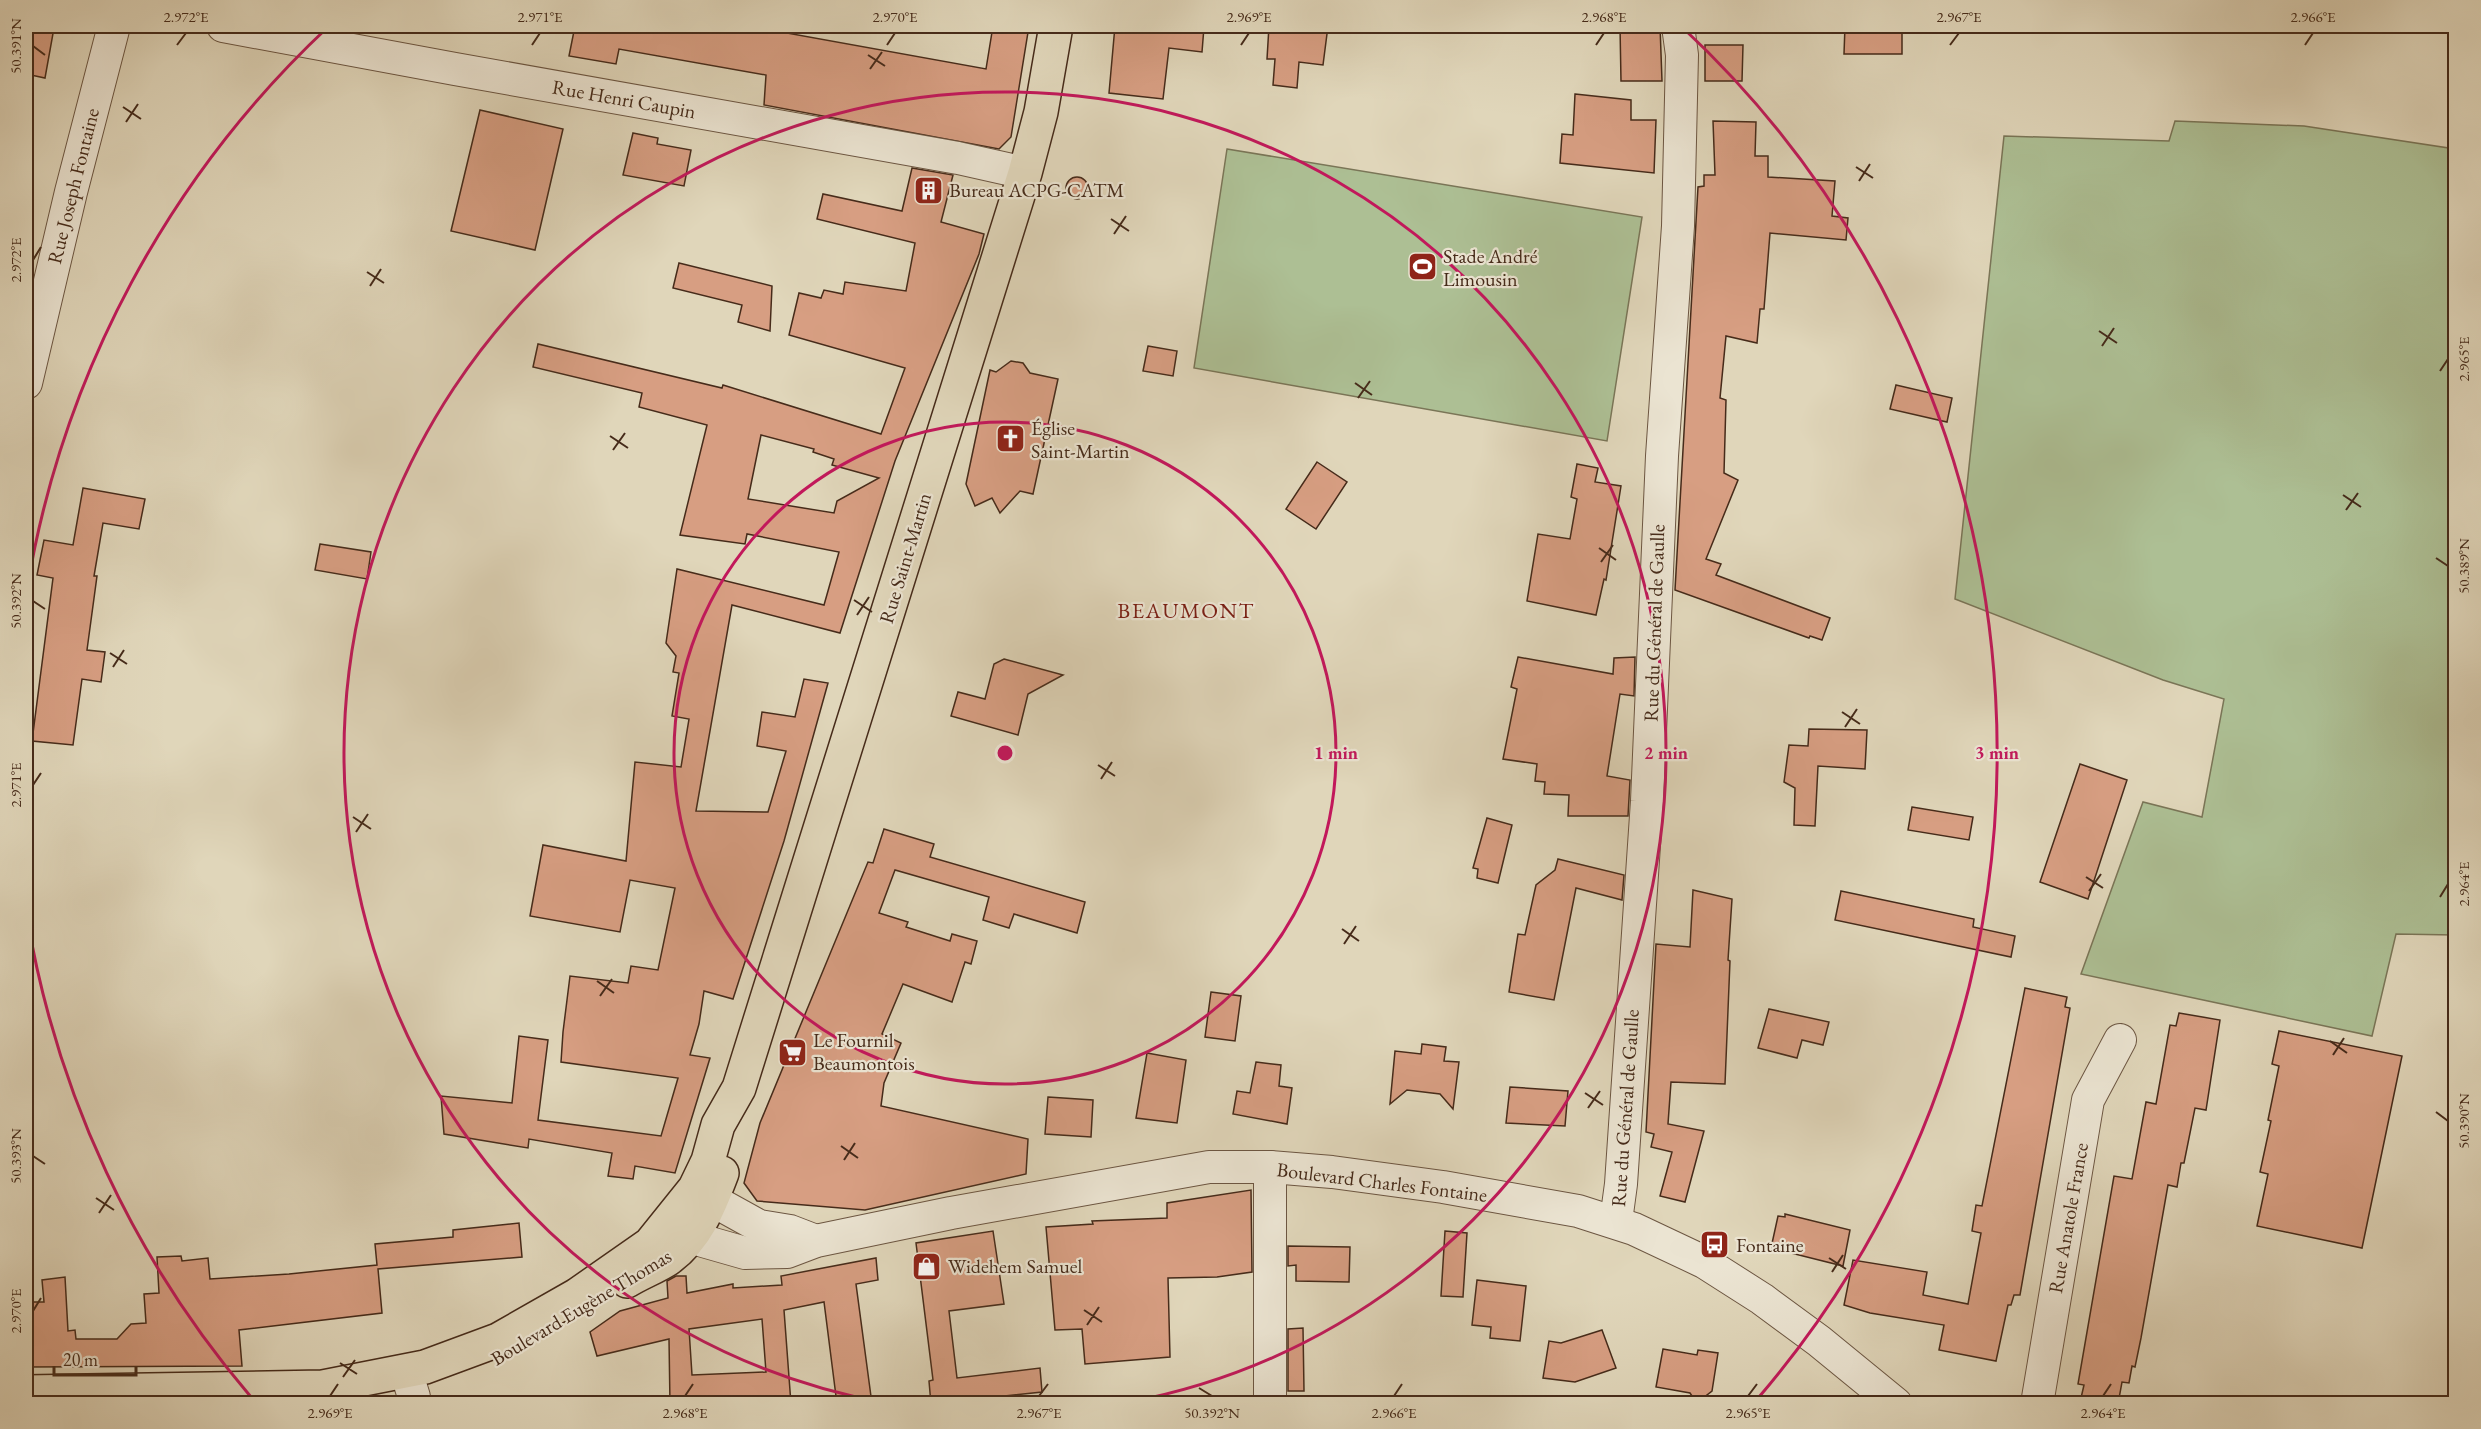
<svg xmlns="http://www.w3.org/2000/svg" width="2481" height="1429" viewBox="0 0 2481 1429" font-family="'EB Garamond',serif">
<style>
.green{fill:#adbf94;stroke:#7a7557;stroke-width:1.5}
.building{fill:#d79e82;stroke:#462b1a;stroke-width:1.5;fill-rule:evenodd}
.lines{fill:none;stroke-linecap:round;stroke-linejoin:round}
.minor-casing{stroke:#6c5642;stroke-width:34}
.major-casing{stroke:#462b1a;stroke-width:36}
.minor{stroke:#ebe4d2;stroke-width:32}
.major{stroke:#e0d6ba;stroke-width:33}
.ticks{fill:none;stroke:#462b1a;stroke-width:2}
.ring{fill:none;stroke:#c2185b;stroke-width:3}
.labels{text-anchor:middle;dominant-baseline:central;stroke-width:4.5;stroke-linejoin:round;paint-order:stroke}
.street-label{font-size:20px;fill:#462b1a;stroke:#ebe4d2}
.poi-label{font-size:20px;fill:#462b1a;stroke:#ebe4d2;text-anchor:start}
.quarter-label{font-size:22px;letter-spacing:1.5px;fill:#7a1f14;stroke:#ebe4d2}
.centre{fill:#c2185b;stroke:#ebe4d2;stroke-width:3}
.ring-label{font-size:18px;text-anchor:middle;font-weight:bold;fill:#c2185b;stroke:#ebe4d2;stroke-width:4.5;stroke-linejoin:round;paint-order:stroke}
.neatline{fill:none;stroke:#462b1a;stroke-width:2}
.ticks-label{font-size:15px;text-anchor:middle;fill:#462b1a}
</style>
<rect width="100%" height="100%" fill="#e0d6ba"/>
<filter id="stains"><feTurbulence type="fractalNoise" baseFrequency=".00333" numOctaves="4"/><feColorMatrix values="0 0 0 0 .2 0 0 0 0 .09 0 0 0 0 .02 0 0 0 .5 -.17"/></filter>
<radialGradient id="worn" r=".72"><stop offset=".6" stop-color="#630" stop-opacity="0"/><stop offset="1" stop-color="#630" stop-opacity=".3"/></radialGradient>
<!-- green -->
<g class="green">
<polygon points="2175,121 2304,126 2455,149 2455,935 2396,934 2372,1036 2081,974 2143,802 2202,817 2224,699 2163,680 1955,599 2004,136 2169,141"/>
<polygon points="1227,149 1642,217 1607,441 1194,368"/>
</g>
<!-- building -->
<g class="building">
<polygon points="26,26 54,28 45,78 26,74"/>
<polygon points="575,26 759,26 759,28 986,69 993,26 1029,26 1011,137 999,149 764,105 766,75 619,49 616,64 569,56"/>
<polygon points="1115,26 1204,27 1202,52 1169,48 1163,99 1109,93"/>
<polygon points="1269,26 1328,26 1323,65 1299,62 1297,88 1273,85 1275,59 1267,59"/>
<polygon points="1620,26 1660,26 1662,81 1621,81"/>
<polygon points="1845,26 1867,26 1867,32 1902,33 1902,54 1844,54"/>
<polygon points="1705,45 1743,45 1742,81 1705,81"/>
<polygon points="1575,94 1631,100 1631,120 1656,120 1654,173 1560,163 1562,134 1573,135"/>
<polygon points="480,110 563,129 535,250 451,231"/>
<polygon points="1713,121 1756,122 1755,156 1768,156 1768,177 1835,181 1832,216 1848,218 1846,240 1770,233 1764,309 1760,309 1757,343 1726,336 1720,398 1726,400 1724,473 1738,480 1706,559 1721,564 1716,575 1830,618 1822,640 1810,636 1809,638 1675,590 1698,187 1704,186 1704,175 1715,175"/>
<polygon points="633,133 658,138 657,144 691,150 684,186 623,175"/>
<path d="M912,168L953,175L941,222L984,234L979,254L895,461L840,633L732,605L696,811L768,812L786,751L757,746L762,712L795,717L804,679L828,683L784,841L733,999L704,991L699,1024L690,1055L710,1058L675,1173L635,1166L633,1179L608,1176L612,1153L529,1139L528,1148L444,1134L441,1096L512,1103L519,1036L548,1040L538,1120L661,1136L678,1078L561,1062L563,1032L570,976L628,983L631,966L658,970L675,888L630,880L620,932L530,916L543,845L626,861L635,762L681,767L689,719L672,716L679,673L673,672L676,656L666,643L677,569L824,605L839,552L747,534L745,544L680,535L707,425L639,407L642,393L533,367L538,344L722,388L723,385L881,434L905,368L789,335L799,293L821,298L824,290L843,294L845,282L906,291L915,243L817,219L823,194L902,211ZM761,435L814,449L813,452L834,459L832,465L879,478L837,501L834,513L748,499Z"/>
<circle cx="1077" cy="188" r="11"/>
<polygon points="679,263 772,286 770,331 738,322 742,305 673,288"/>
<polygon points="1148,346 1177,351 1173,376 1143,371"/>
<polygon points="1011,361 1023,363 1030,373 1058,379 1033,494 1020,491 1000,513 992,498 975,506 966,484 990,370 996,372"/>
<polygon points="1896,385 1952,398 1947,422 1890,409"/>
<polygon points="1317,462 1347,482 1316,529 1286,509"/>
<polygon points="1577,464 1598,468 1595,482 1621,486 1606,580 1604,579 1596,615 1527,601 1538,534 1570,539 1577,499 1571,497"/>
<polygon points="83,488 145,499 139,529 103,523 94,576 97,576 87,650 105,652 101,682 82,679 73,745 32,741 53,578 37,575 44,540 73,545"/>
<polygon points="320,544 371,552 367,579 315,570"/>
<polygon points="1518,657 1613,674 1614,658 1635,657 1634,696 1620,694 1607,776 1630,780 1628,816 1568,816 1569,795 1544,794 1545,782 1535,781 1537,764 1503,759 1517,689 1511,687"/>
<polygon points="1004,659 1063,675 1028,694 1018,735 951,716 958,692 985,699 994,664"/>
<polygon points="1809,729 1867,730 1865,769 1818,766 1815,826 1794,825 1795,788 1784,782 1789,745 1808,746"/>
<polygon points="2080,764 2127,780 2088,899 2040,882"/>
<polygon points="1912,807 1973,817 1969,840 1908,830"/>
<polygon points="1487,818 1512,825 1498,883 1477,878 1478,869 1473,868"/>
<polygon points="884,829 934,844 930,857 1085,902 1077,933 1014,914 1009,928 983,920 989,897 895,870 879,913 908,922 906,927 950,941 952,934 977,941 971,964 965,962 952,1002 903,984 882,1034 901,1043 884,1083 881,1106 1028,1139 1026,1174 865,1210 757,1201 744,1183 760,1123 868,862 873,863"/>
<polygon points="1558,859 1624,875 1622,900 1576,888 1554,1000 1509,992 1518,934 1525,935 1536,885 1555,870"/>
<polygon points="1693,890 1732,899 1728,960 1730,961 1725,1084 1671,1082 1668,1124 1704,1131 1685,1202 1660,1196 1672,1152 1651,1147 1654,1134 1646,1132 1656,944 1690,947"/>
<polygon points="1841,891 1974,919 1973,927 2015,936 2011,957 1835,920"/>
<polygon points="2025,988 2067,997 2065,1007 2070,1008 2020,1295 2014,1295 2011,1305 2008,1305 1996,1361 1939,1350 1944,1325 1870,1313 1844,1305 1853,1260 1927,1272 1923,1295 1968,1304 1981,1233 1972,1231 1976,1205 1982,1206"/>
<polygon points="1211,992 1241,996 1235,1041 1205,1037"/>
<polygon points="1769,1009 1829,1022 1823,1045 1802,1040 1797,1058 1758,1048"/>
<polygon points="2179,1013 2220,1020 2206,1110 2195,1108 2184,1163 2181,1163 2177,1187 2168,1185 2141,1338 2135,1367 2132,1366 2129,1383 2122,1382 2118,1404 2081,1398 2084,1385 2078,1384 2114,1176 2132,1179 2146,1102 2156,1104 2170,1025 2176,1026"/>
<polygon points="2279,1031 2402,1056 2362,1248 2257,1226 2268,1174 2260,1172 2271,1121 2268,1120 2279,1066 2272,1064"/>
<polygon points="1422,1044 1446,1047 1444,1061 1459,1062 1453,1109 1440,1094 1407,1090 1390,1104 1395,1051 1421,1054"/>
<polygon points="1147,1053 1186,1060 1177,1123 1136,1118"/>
<polygon points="1256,1062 1281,1065 1279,1086 1292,1088 1287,1124 1233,1114 1237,1091 1250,1093"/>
<polygon points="1510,1087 1568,1091 1565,1126 1506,1123"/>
<polygon points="1048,1097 1093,1100 1091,1137 1045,1134"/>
<polygon points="1251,1190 1252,1272 1217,1277 1168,1278 1170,1357 1085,1364 1082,1329 1055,1330 1046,1227 1093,1224 1092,1221 1167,1218 1167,1203"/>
<polygon points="1785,1214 1850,1230 1843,1266 1771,1248 1778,1216 1785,1217"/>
<polygon points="519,1223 522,1257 378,1269 382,1313 239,1330 242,1366 26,1367 26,1302 44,1302 42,1280 65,1277 68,1331 75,1330 76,1339 117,1339 131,1324 146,1323 144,1294 159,1293 157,1257 181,1256 182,1261 208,1258 210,1279 289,1274 377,1265 375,1244 453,1237 453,1230"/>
<polygon points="993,1231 1004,1304 949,1311 957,1378 1040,1368 1042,1392 931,1404 929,1381 933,1380 916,1243"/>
<polygon points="1445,1231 1467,1233 1463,1297 1441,1296"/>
<polygon points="1288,1246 1350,1247 1349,1282 1296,1281 1296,1265 1288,1266"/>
<path d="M876,1258L878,1280L856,1284L872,1404H837L824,1302L784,1310L791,1404H769V1398L670,1404L669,1339L597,1356L590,1332L620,1311L668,1298L667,1281L676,1276H686L687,1293L733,1284V1288L782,1285L781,1276ZM762,1319L766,1372L692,1375L689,1329Z"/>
<polygon points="1477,1280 1526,1286 1520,1341 1490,1338 1491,1327 1472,1325"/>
<polygon points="1303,1328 1304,1391 1288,1391 1288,1329"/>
<polygon points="1602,1330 1616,1368 1575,1382 1543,1378 1549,1341 1561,1343"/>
<polygon points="1663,1349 1697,1355 1698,1350 1718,1353 1712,1391 1703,1398 1692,1396 1690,1393 1656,1387"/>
</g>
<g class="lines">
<defs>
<g id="minor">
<polyline points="223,26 455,69 958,158 1025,173"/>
<polyline points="26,383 71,192 114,26"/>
<polyline points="1270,1167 1270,1404"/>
<polyline points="699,1201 712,1200 759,1226 790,1231 816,1241"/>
<polyline points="694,1209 688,1219 689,1226 693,1235 703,1241 745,1253 787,1252 816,1241 951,1213 1209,1167 1270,1167 1332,1172 1443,1187 1578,1211 1634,1229 1704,1262 1762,1299 1819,1341 1896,1404"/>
<polyline points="1616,1221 1621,1184 1647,801 1662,456 1678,226 1682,55 1678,26"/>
<polyline points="406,1371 414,1397 413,1404"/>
<polyline points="2037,1404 2088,1100 2120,1040"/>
</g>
<g id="major">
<path d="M627,1281C640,1273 656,1267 668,1259C697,1238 710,1205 722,1173"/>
<polyline points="26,1392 323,1387 425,1367 498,1340 577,1295 650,1244 695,1188 708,1161 718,1125 739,1088 1025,173 1041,112 1056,26"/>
</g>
</defs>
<!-- minor casing -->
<use href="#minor" class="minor-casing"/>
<!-- major casing -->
<use href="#major" class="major-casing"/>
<!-- minor -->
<use href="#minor" class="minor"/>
<!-- major -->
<use href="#major" class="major"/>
</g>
<!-- ticks -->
<path class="ticks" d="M177,45L186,33M532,45L540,33M887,45L895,33M1241,45L1249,33M1596,45L1604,33M1950,45L1959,33M2305,45L2313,33M33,46L45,55M868,55L885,66M870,69L882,52M123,107L141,119M126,122L138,104M1856,167L1873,178M1859,181L1870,164M1111,219L1129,231M1114,234L1126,216M33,260L41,247M367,272L384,283M370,286L381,269M2099,331L2117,343M2102,346L2114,328M2440,371L2448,359M1355,383L1372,395M1358,398L1370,381M610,436L628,448M613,450L625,433M2343,495L2361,507M2346,510L2358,493M1599,548L1616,560M2436,558L2448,566M1601,562L1613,545M854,600L872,612M33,601L45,609M857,615L869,597M110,653L127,664M113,667L124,650M1842,712L1860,724M1845,727L1857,709M1098,765L1115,776M1101,779L1112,762M33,785L41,773M353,817L371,829M356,832L368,814M2086,877L2103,888M2089,891L2101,874M2440,897L2448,884M1342,929L1359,941M1344,944L1356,926M597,981L614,993M600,996L612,979M2330,1041L2347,1053M2333,1055L2344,1038M1585,1093L1603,1105M1588,1108L1600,1091M2436,1112L2448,1121M841,1146L858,1158M33,1156L45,1164M844,1160L855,1143M96,1198L114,1210M99,1213L111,1195M1829,1258L1846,1269M1832,1272L1843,1255M1084,1310L1102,1322M33,1311L41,1298M1087,1325L1099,1307M340,1363L357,1374M343,1377L355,1360M1199,1388L1212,1396M330,1396L338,1384M685,1396L693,1384M1039,1396L1048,1384M1394,1396L1402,1384M1748,1396L1757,1384M2103,1396L2111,1384"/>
<!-- distance rings -->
<g class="ring">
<circle cx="1005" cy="753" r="331"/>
<path d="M885 1403A661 661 0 1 1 1125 1403"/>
<path d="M251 1397A992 992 0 0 1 27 917M27 589A992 992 0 0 1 328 27M1682 27A992 992 0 0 1 1759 1397"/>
</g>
<!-- icons -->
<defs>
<symbol id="building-square" viewBox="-11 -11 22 22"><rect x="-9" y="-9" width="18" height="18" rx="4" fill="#8f2418" stroke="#ebe4d2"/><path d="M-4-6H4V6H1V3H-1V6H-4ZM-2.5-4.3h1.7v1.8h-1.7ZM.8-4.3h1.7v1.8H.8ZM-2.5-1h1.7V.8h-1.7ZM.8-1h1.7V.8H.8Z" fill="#fff"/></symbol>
<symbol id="stadium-square" viewBox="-11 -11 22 22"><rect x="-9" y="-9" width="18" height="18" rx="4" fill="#8f2418" stroke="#ebe4d2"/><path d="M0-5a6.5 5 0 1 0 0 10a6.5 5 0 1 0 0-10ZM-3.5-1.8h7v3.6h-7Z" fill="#fff"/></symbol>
<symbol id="church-square" viewBox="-11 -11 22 22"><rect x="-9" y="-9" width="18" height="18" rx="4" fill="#8f2418" stroke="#ebe4d2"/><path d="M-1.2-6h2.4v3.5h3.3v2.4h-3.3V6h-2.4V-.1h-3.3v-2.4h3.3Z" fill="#fff"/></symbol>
<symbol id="supermarket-square" viewBox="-11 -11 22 22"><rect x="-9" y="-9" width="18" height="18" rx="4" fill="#8f2418" stroke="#ebe4d2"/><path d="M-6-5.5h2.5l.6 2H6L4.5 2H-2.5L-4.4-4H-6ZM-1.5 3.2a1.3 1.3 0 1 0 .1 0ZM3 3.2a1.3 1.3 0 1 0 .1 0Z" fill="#fff"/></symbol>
<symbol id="bus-square" viewBox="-11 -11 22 22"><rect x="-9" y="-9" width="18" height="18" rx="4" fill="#8f2418" stroke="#ebe4d2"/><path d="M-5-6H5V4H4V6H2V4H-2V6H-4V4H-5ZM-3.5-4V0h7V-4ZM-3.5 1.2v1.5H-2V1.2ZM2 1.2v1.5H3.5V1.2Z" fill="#fff"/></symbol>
<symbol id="shop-square" viewBox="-11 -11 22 22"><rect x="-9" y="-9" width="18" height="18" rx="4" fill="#8f2418" stroke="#ebe4d2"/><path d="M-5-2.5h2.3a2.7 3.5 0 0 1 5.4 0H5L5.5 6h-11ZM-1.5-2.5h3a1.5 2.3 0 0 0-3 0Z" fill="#fff"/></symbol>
</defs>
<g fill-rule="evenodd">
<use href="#building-square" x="912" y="174" width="33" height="33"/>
<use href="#stadium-square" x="1406" y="250" width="33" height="33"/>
<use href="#church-square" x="994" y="422" width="33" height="33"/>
<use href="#supermarket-square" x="776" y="1036" width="33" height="33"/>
<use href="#bus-square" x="1698" y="1228" width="33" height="33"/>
<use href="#shop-square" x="910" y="1250" width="33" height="33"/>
</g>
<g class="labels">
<!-- street labels -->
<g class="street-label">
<text transform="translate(624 99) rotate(10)">Rue Henri Caupin</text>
<text transform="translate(73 186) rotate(-76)">Rue Joseph Fontaine</text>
<text transform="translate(905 558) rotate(-73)">Rue Saint-Martin</text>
<text transform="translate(1654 623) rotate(-88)">Rue du Général de Gaulle</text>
<text transform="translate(1625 1108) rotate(-86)">Rue du Général de Gaulle</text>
<text transform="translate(1382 1182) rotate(7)">Boulevard Charles Fontaine</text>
<text transform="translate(2068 1218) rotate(-80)">Rue Anatole France</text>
<text transform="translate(581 1307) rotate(-31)">Boulevard Eugène Thomas</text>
</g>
<!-- poi labels -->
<g class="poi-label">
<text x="949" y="190">Bureau ACPG-CATM</text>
<text x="1443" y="256">Stade André<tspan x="1443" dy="23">Limousin</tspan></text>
<text x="1031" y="428">Église<tspan x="1031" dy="23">Saint-Martin</tspan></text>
<text x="813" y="1040">Le Fournil<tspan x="813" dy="23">Beaumontois</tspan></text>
<text x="1736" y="1245">Fontaine</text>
<text x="948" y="1266">Widehem Samuel</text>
</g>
<!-- quarter labels -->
<g class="quarter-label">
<text x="1186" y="610">BEAUMONT</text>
</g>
</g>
<circle cx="1005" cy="753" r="9" class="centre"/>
<g class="ring-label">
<text x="1336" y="759">1 min</text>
<text x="1666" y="759">2 min</text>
<text x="1997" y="759">3 min</text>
</g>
<!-- margin -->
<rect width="2481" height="1429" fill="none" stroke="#e0d6ba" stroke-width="66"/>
<!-- scale -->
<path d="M54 1366v9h82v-9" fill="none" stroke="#462b1a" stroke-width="3"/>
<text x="63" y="1366" font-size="18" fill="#462b1a" stroke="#ebe4d2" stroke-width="4.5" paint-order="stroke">20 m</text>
<rect x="33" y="33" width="2415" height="1363" class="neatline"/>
<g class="ticks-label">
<text x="186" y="22">2.972°E</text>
<text x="540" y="22">2.971°E</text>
<text x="895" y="22">2.970°E</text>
<text x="1249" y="22">2.969°E</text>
<text x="1604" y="22">2.968°E</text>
<text x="1959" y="22">2.967°E</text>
<text x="2313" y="22">2.966°E</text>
<text transform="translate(16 46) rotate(-90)" y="5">50.391°N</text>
<text transform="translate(16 260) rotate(-90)" y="5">2.972°E</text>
<text transform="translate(2464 359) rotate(-90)" y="5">2.965°E</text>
<text transform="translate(2464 566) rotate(-90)" y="5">50.389°N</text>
<text transform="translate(16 601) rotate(-90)" y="5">50.392°N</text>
<text transform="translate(16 785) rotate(-90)" y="5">2.971°E</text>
<text transform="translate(2464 884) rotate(-90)" y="5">2.964°E</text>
<text transform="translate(2464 1121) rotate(-90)" y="5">50.390°N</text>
<text transform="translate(16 1156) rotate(-90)" y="5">50.393°N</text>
<text transform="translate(16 1311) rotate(-90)" y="5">2.970°E</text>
<text x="330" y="1418">2.969°E</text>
<text x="685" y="1418">2.968°E</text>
<text x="1039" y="1418">2.967°E</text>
<text x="1212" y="1418">50.392°N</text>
<text x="1394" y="1418">2.966°E</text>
<text x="1748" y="1418">2.965°E</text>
<text x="2103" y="1418">2.964°E</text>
</g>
<rect width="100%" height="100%" filter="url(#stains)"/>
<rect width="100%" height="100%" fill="url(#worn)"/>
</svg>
